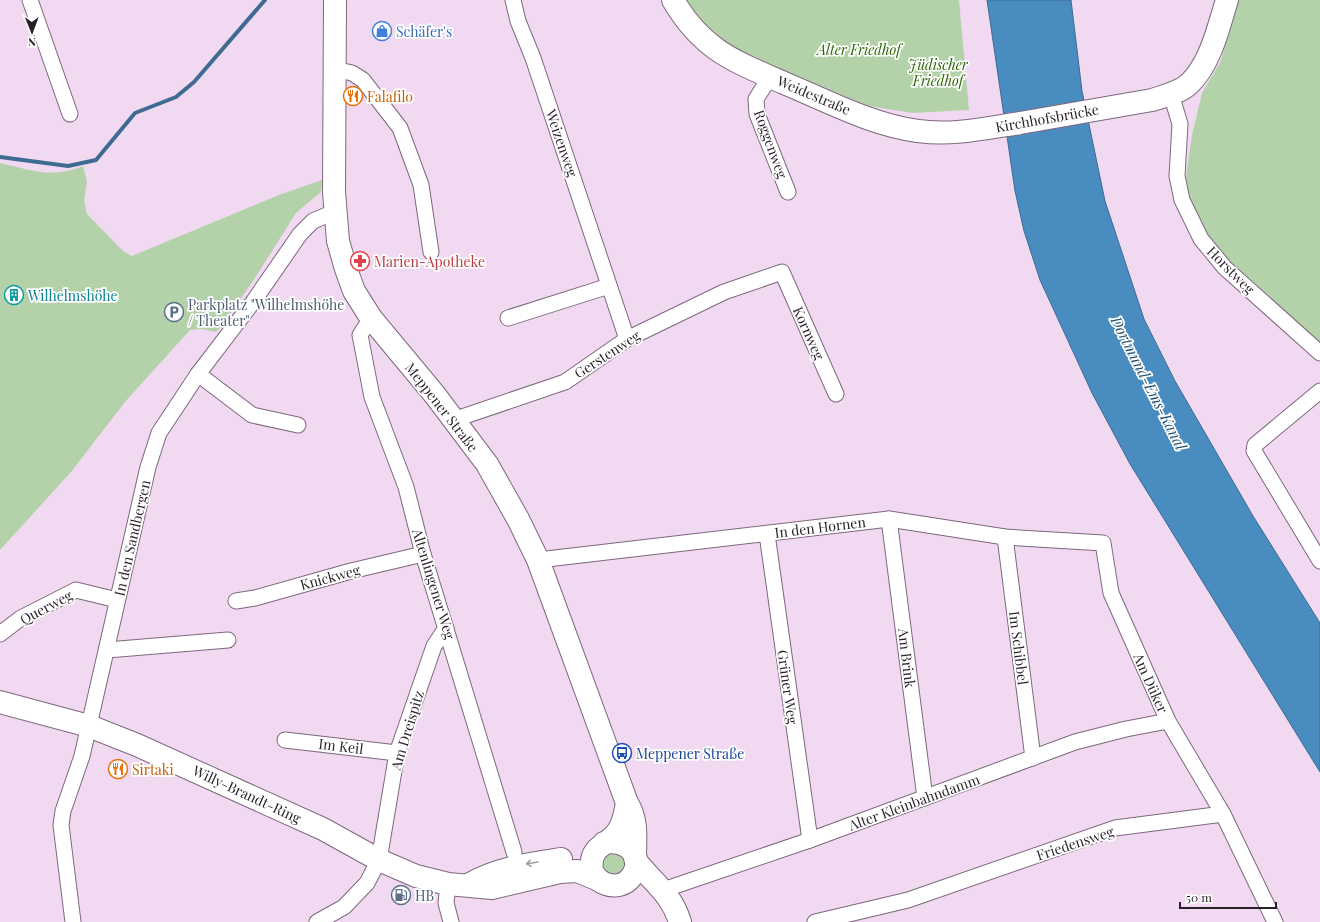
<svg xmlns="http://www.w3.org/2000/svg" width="1320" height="922" viewBox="0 0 1320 922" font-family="'Playfair Display',serif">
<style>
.green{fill:#b4d2a9}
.water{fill:#488cc0;stroke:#3e6b92}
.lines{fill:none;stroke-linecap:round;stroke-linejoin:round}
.stream{stroke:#3e6b92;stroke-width:4}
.street-casing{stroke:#7d687d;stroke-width:17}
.secondary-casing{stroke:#7d687d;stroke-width:24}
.street{stroke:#fff;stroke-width:15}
.secondary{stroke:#fff;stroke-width:22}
.oneway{stroke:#9e9a9e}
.labels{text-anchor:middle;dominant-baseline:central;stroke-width:3.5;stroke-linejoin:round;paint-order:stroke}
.shop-label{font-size:14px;fill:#366cbe;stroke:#fff;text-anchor:start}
.park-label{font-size:14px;font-style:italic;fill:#2c6604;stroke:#fff}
.street-label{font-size:14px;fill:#281f28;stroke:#fff}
.food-label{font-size:14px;fill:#c56008;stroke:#fff;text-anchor:start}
.health-label{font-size:14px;fill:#be3a42;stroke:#fff;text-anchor:start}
.culture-label{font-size:14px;fill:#0d838f;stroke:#fff;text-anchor:start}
.service-label{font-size:14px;fill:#4e5e75;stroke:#fff;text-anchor:start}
.transit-label{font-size:14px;fill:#164399;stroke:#fff;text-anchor:start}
.water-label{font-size:15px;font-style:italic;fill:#1c4e73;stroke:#fff}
</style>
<rect width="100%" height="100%" fill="#f1daf1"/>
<!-- green -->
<g class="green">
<polygon points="685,0 959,0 969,110 913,113 868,106 776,67 730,45 703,24"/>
<polygon points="1237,0 1320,0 1320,355 1226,268 1190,216 1186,177 1192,135 1202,93 1221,61"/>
<path d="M0,163C32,170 50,179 83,166L87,182L84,200L87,214L123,251L132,256L279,195L322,180L321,192L296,213L255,278L221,327L216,332L202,329L190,330L125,402L71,472L0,550Z"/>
<polygon points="606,851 628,857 623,876 605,875 600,858"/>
</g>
<!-- water -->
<polygon class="water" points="987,0 1071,0 1082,91 1105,201 1144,319 1175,381 1253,516 1320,623 1320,772 1130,464 1092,393 1040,280 1024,231 1015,191"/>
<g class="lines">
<!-- stream -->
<polyline class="stream" points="0,157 68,166 96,160 135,113 176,97 194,82 265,0"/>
<defs>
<g id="street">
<polyline points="30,0 70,114"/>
<polyline points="513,0 518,21 533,58 627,339"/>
<polyline points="334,69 352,73 363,80 400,128 421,185 431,252"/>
<polyline points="770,77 756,99 757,114 788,192"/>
<polyline points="1171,94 1180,124 1177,176 1182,200 1201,239 1225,268 1320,353"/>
<polyline points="371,318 360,335 372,397 406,487 423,554 514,852"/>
<polyline points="508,318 609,286"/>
<polyline points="198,374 252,415 298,425"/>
<polyline points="1320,391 1255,445 1254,451 1320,561"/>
<polyline points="453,420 565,382 627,339 724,292 782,272 836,394"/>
<polyline points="889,519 925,798"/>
<polyline points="767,534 810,840"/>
<polyline points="1005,537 1033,758"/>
<polyline points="538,560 889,519 1005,537 1103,543 1111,593 1168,721 1223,814"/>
<polyline points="236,601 255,598 351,571 423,554"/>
<polyline points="0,634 21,618 76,590 117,600"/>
<polyline points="107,650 228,640"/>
<polyline points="285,740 397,753"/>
<polyline points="448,884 446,903 451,922"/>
<polyline points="663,890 810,840 1075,742 1126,729 1168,721"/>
<polyline points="73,922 61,825 63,811 82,756 148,467 159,433 198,374 253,302 300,234 313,221 334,212"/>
<polyline points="317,922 344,907 367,883 379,860 397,753 434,646 446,628"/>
<polyline points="815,922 908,900 1115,828 1223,814 1275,922"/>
</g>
<g id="secondary">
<path d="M335,0L334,192L338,241L346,269L354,291L371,318L435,395L487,464L518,519L538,560L627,803C638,820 635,838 635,858"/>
<path d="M673,0C702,50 734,61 784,83C827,101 872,125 918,131C952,136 987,128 1020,123C1064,115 1108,108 1152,100C1164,96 1179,93 1189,84C1211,63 1218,28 1227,0"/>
<polyline points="0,702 89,726 137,745 323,829 379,860 416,876 448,884 492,888 560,872 577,871 599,880"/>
<path d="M604,843C625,838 646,856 632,876C619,895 587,883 592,860C594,847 606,844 614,836C623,828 625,814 627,803"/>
<path d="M636,861C654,884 671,893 680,922"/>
<path d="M468,885C498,868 528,864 561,859"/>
</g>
</defs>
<!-- street casing -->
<use href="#street" class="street-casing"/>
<!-- secondary casing -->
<use href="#secondary" class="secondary-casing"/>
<!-- street -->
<use href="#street" class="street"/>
<!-- secondary -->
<use href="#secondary" class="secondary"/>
</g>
<!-- one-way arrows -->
<defs><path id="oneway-shaft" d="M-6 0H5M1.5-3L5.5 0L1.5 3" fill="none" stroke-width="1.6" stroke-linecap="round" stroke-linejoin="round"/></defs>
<use class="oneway" href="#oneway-shaft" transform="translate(532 863) rotate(171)"/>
<!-- icons -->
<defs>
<symbol id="shop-ring" viewBox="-11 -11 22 22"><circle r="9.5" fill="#fff" stroke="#3f7fe0" stroke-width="1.5"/><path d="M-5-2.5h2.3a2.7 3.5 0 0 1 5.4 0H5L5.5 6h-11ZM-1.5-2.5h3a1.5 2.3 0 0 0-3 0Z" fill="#3f7fe0"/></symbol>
<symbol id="restaurant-ring" viewBox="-11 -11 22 22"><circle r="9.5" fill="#fff" stroke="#e8710a" stroke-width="1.5"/><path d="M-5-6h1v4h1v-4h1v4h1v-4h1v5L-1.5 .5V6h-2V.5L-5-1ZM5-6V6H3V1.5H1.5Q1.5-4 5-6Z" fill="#e8710a"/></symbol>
<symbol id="pharmacy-ring" viewBox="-11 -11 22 22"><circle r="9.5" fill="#fff" stroke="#e0444e" stroke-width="1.5"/><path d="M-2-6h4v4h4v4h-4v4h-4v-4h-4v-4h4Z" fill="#e0444e"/></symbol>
<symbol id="building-ring" viewBox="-11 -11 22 22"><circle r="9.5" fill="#fff" stroke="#0f9aa8" stroke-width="1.5"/><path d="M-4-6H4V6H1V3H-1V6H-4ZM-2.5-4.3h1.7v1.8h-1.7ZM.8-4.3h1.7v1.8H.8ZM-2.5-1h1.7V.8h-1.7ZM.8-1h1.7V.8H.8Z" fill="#0f9aa8"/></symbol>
<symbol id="parking-ring" viewBox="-11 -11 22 22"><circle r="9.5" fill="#fff" stroke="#5c6f8a" stroke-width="1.5"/><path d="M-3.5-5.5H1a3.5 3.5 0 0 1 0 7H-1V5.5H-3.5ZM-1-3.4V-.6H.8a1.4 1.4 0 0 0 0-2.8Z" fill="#5c6f8a"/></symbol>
<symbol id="bus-ring" viewBox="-11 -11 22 22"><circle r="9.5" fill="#fff" stroke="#1a4fb4" stroke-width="1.5"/><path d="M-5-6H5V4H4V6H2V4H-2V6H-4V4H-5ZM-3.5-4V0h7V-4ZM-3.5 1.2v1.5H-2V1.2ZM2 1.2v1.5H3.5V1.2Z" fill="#1a4fb4"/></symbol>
<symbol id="fuel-ring" viewBox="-11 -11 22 22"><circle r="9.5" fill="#fff" stroke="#5c6f8a" stroke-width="1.5"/><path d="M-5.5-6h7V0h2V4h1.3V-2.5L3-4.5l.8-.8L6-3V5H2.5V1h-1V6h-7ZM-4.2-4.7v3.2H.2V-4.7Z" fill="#5c6f8a"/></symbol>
</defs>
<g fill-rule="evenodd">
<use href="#shop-ring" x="371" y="20" width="22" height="22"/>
<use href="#restaurant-ring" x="342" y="85" width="22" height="22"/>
<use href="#pharmacy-ring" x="349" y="250" width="22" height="22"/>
<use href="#building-ring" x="3" y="284" width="22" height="22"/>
<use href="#parking-ring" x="163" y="301" width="22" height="22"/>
<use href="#bus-ring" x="611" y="742" width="22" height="22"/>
<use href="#restaurant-ring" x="107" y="758" width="22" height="22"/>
<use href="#fuel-ring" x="390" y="884" width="22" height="22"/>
</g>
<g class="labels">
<!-- shop labels -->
<g class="shop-label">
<text x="396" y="31">Schäfer's</text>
</g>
<!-- park labels -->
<g class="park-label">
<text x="859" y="49">Alter Friedhof</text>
<text x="938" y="64">Jüdischer<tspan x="938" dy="16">Friedhof</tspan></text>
</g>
<!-- street labels -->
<g class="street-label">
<text transform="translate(814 95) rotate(23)">Weidestraße</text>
<text transform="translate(1047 118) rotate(-10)">Kirchhofsbrücke</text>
<text transform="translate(562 143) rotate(71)">Weizenweg</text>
<text transform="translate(771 144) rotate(70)">Roggenweg</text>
<text transform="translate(1231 270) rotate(45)">Horstweg</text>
<text transform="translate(809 333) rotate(66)">Kornweg</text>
<text transform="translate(607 354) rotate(-33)">Gerstenweg</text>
<text transform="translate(442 407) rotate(52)">Meppener Straße</text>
<text transform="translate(820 527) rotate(-7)">In den Hornen</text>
<text transform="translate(132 538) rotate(-77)">In den Sandbergen</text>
<text transform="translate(330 577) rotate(-15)">Knickweg</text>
<text transform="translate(434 584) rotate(73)">Altenlingener Weg</text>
<text transform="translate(46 607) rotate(-28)">Querweg</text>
<text transform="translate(1019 648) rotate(83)">Im Schibbel</text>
<text transform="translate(907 658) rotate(83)">Am Brink</text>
<text transform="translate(1151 683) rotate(66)">Am Düker</text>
<text transform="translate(788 687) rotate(82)">Grüner Weg</text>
<text transform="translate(407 730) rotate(-73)">Am Dreispitz</text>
<text transform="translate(341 746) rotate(7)">Im Keil</text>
<text transform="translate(247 794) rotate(25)">Willy-Brandt-Ring</text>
<text transform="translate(914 802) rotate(-20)">Alter Kleinbahndamm</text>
<text transform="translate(1075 843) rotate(-18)">Friedensweg</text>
</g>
<!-- food labels -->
<g class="food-label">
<text x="367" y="96">Falafilo</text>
<text x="132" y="769">Sirtaki</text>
</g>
<!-- health labels -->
<g class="health-label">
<text x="374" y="261">Marien-Apotheke</text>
</g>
<!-- culture labels -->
<g class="culture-label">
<text x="28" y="295">Wilhelmshöhe</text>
</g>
<!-- service labels -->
<g class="service-label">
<text x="188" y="304">Parkplatz "Wilhelmshöhe<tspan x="188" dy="16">/ Theater"</tspan></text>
<text x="415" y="895">HB</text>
</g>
<!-- transit labels -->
<g class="transit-label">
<text x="636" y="753">Meppener Straße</text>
</g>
<!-- water labels -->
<g class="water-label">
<text transform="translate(1149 383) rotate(63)">Dortmund-Ems-Kanal</text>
</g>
</g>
<!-- north arrow -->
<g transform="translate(32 32) rotate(179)" stroke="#ffffff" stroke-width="3" paint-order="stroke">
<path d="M0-3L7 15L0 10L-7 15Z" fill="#281f28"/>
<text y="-6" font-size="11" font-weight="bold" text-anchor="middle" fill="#281f28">N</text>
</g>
<!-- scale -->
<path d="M1180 902v6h96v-6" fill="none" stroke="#281f28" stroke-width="2"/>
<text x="1186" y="902" font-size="12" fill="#281f28" stroke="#ffffff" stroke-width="3" paint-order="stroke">50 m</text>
</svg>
